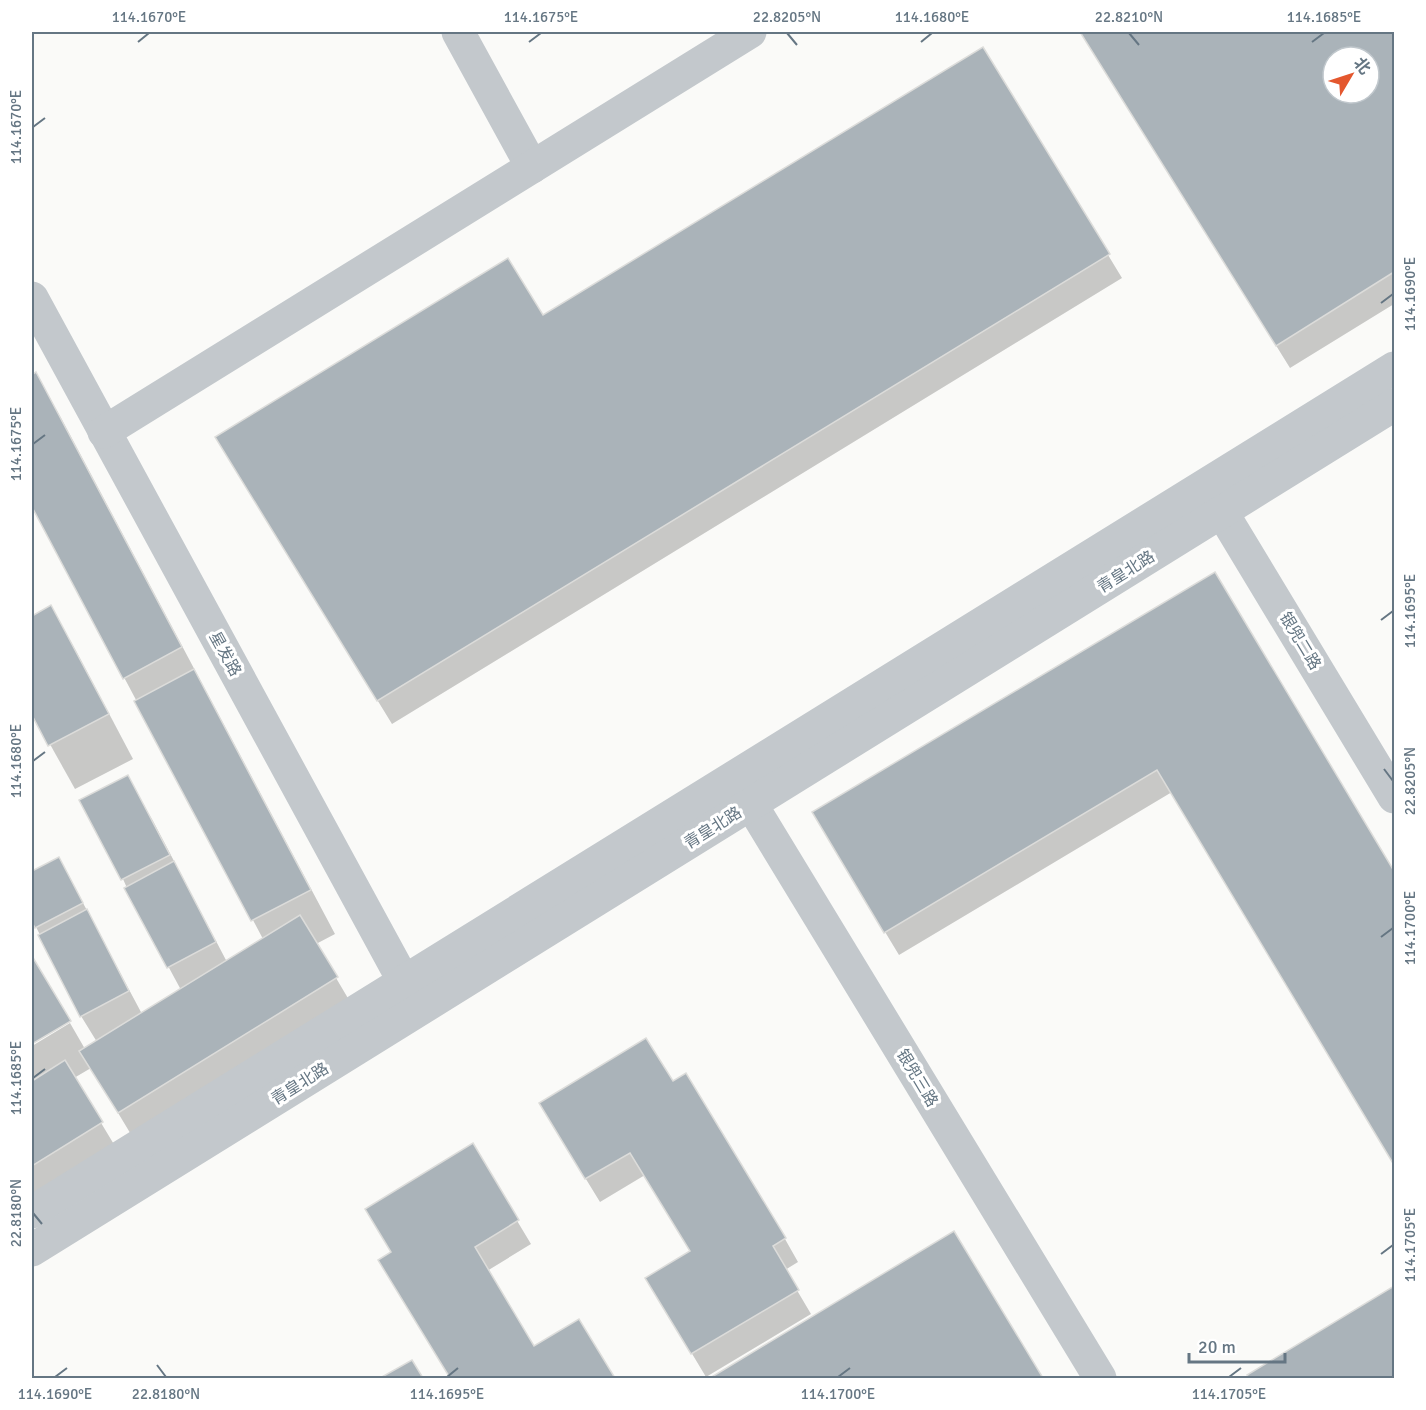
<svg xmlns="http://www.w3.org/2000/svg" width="1426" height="1410" viewBox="0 0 1426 1410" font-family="Signika,'Noto Sans SC',sans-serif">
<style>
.shadow{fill:#0003;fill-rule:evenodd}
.building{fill:#aab3b9;stroke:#dcdcda;stroke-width:1.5;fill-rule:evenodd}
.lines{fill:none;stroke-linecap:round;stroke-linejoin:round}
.minor{stroke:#c3c8cc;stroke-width:33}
.ticks{fill:none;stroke:#657683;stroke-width:2}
.labels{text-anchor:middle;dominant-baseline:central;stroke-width:6;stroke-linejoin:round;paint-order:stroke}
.street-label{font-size:16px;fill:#657683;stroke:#fff}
.neatline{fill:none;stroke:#657683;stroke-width:2}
.ticks-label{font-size:15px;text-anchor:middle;fill:#657683}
</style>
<rect width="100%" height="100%" fill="#fafaf8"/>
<!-- shadow -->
<g class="shadow">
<path d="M1081,32H1394V304L1290,368ZM1333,57H1369V93H1333Z"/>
<polygon points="983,49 1122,278 392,724 231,461 543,318"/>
<polygon points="36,374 61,418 335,934 316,944 362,1022 144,1156 91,1068 74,1078 127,1166 32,1226 32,1046 70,1023 85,1049 97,1042 81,1016 32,919 32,873 58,859 83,903 142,1014 181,990 126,888 127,888 123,879 127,777 153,821 227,962 263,939 32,504 32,377"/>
<polygon points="1215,574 1394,874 1394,1163 1172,792 899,955 827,836"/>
<polygon points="51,607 76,651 133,759 75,789 32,712 32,618"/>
<polygon points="32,959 69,1020 32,1042"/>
<polygon points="672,1083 785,1239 798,1262 785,1270 811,1314 706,1377 661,1302 691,1252 645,1175 600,1202 554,1127"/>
<polygon points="472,1146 531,1244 487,1271 533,1348 579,1321 613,1378 451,1378 394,1284 393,1253"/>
<polygon points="953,1234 1041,1378 713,1378"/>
<polygon points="1394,1288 1394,1378 1251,1378 1249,1375"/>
<polygon points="411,1362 422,1378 383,1378"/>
</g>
<!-- building -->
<g class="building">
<path d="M1080,32H1394V272L1276,346ZM1333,57H1369V93H1333Z"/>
<polygon points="983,47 1110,254 377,701 215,437 508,258 543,315"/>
<polygon points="36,372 182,647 123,679 32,507 32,375"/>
<polygon points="1215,572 1394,871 1394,1165 1157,770 884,933 812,812"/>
<polygon points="51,605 109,714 48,746 32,715 32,616"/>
<polygon points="194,669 311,890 251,921 134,701"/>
<polygon points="128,775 170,855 121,880 79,800"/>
<polygon points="59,857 83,903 35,928 32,922 32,871"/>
<polygon points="174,861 216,942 167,968 124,888"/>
<polygon points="87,909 129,991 80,1017 38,935"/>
<polygon points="300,915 338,977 118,1113 79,1051"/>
<polygon points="32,956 71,1021 32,1044"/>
<polygon points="646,1038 673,1081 686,1073 786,1238 773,1246 799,1290 691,1354 645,1278 690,1251 630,1153 585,1179 539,1103"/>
<polygon points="65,1060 103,1122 32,1166 32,1081"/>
<polygon points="473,1143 519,1220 475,1247 534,1346 579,1319 615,1378 450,1378 378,1260 391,1252 365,1209"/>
<polygon points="954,1231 1043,1378 710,1378"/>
<polygon points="1394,1286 1394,1378 1249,1378 1247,1375"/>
<polygon points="412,1360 423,1378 380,1378"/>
</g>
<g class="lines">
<!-- minor -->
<g class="minor">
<polyline points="458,32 532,167"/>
<polyline points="32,298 414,1000"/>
<polyline points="104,432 750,32"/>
<polyline points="1211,494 1394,797"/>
<polyline points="740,786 1100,1378"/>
<polyline points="32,1212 1394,368"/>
<polyline points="32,1250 1394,405"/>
</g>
</g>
<!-- ticks -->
<path class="ticks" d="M787,33L797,45M1129,33L1139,45M138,42L149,33M529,42L541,33M921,42L932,33M1312,42L1324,33M33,127L45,118M1381,303L1393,294M33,444L45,435M1381,620L1393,611M33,761L45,752M1384,769L1393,781M1381,937L1393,928M33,1078L45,1069M33,1213L42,1224M1381,1254L1393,1245M157,1365L166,1377M55,1377L67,1368M447,1377L458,1368M838,1377L850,1368M1229,1377L1241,1368"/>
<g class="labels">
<!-- street labels -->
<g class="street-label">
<text transform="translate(1126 572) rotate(-32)">青皇北路</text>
<text transform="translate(1300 641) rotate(59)">银兜二路</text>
<text transform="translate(225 654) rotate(61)">星发路</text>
<text transform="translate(713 828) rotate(-32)">青皇北路</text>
<text transform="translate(917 1078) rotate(59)">银兜三路</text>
<text transform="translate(300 1084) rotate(-32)">青皇北路</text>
</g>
</g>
<!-- border -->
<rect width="1426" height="1410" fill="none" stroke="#ffffff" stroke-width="66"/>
<!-- north arrow -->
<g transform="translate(1351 75) rotate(51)"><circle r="28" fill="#ffffff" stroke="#c1c8cd" stroke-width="1.5"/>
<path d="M0-4.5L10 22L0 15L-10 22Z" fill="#e4572e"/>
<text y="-9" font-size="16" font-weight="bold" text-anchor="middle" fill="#657683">北</text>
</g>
<!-- scale -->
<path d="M1189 1353v9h96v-9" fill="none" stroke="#657683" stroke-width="3"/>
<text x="1198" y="1353" font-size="18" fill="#657683" stroke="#ffffff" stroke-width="4.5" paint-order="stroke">20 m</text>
<rect x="33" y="33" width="1360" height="1344" class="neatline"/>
<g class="ticks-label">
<text x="149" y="22">114.1670°E</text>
<text x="541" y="22">114.1675°E</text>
<text x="787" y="22">22.8205°N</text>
<text x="932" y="22">114.1680°E</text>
<text x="1129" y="22">22.8210°N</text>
<text x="1324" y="22">114.1685°E</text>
<text transform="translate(16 127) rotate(-90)" y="5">114.1670°E</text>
<text transform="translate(1410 294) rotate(-90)" y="5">114.1690°E</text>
<text transform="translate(16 444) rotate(-90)" y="5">114.1675°E</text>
<text transform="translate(1410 611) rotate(-90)" y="5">114.1695°E</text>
<text transform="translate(16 761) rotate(-90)" y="5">114.1680°E</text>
<text transform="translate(1410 781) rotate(-90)" y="5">22.8205°N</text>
<text transform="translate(1410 928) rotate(-90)" y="5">114.1700°E</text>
<text transform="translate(16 1078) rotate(-90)" y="5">114.1685°E</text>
<text transform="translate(16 1213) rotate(-90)" y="5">22.8180°N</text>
<text transform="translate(1410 1245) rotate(-90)" y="5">114.1705°E</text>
<text x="55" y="1399">114.1690°E</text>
<text x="166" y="1399">22.8180°N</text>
<text x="447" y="1399">114.1695°E</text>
<text x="838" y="1399">114.1700°E</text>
<text x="1229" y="1399">114.1705°E</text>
</g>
</svg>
